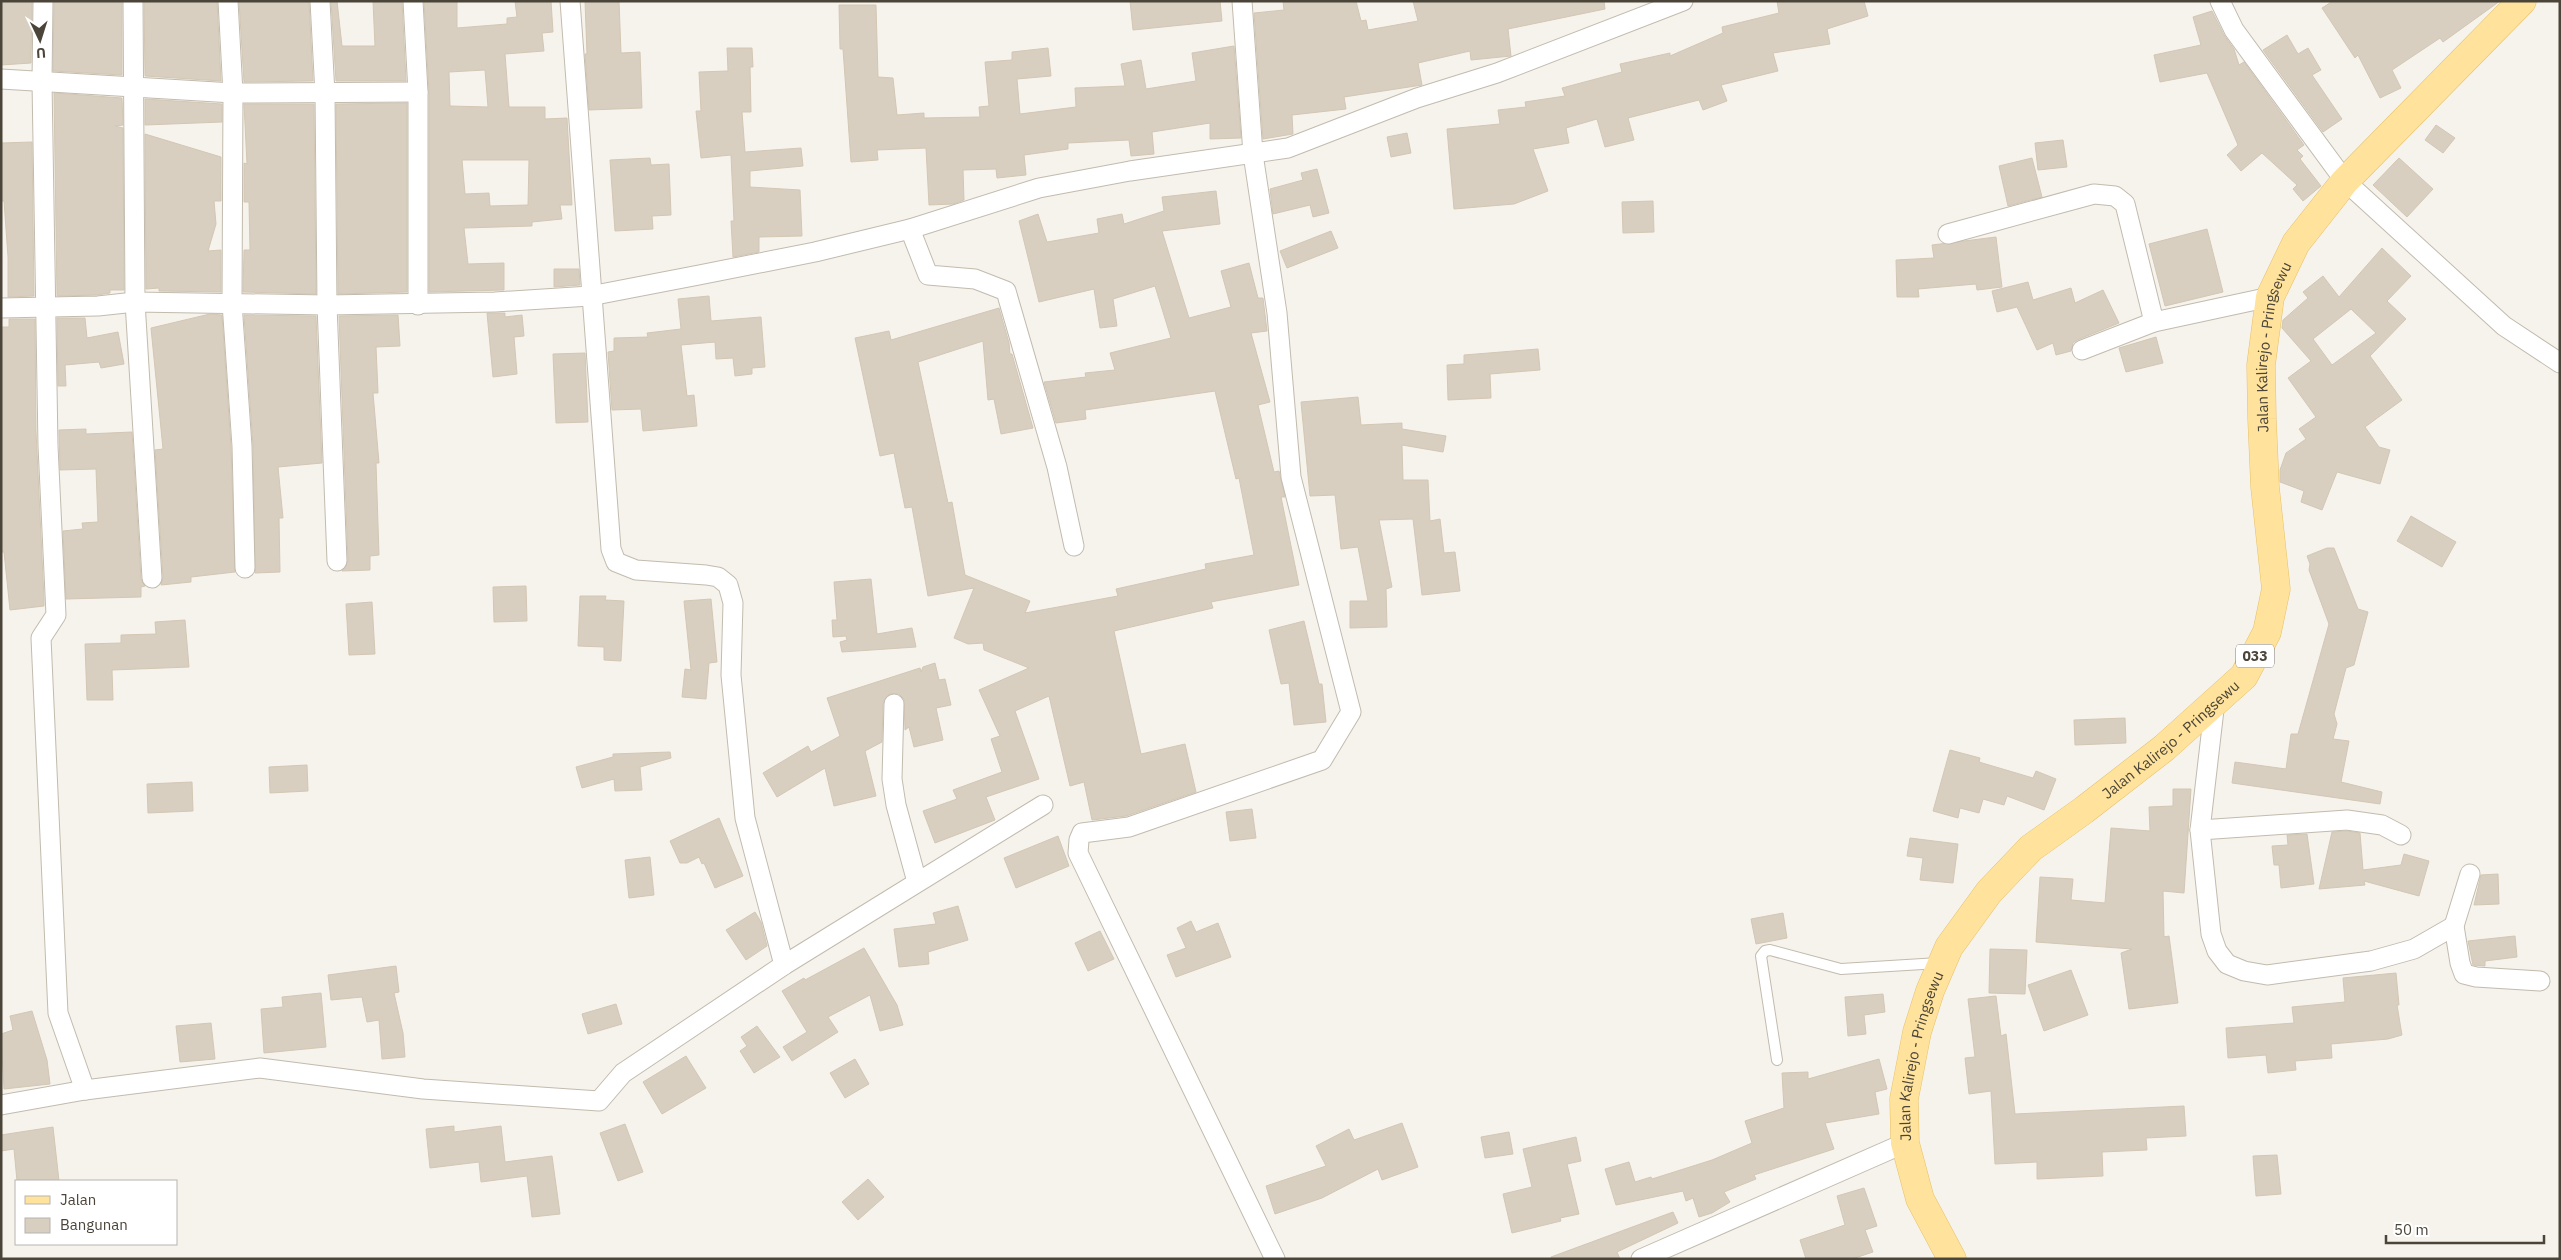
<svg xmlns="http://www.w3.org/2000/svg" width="2561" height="1260" viewBox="0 0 2561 1260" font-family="'IBM Plex Sans',sans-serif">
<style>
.building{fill:#d8cfc1;stroke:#d3c7b4;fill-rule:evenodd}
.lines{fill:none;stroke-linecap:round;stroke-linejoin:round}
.lane-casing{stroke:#c2bbae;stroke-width:12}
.street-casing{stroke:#c2bbae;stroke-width:21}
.primary-casing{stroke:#e6c16a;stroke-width:29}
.lane{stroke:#fff;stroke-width:10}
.street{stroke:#fff;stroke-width:19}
.primary{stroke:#ffe39c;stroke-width:28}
.labels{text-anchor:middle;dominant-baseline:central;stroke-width:4.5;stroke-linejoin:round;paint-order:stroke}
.shield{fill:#fff;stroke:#817c74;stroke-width:1}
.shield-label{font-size:14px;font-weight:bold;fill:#4b4439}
.street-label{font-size:15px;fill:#4b4439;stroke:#fff}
</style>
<rect width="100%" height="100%" fill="#f6f3ec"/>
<!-- building -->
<g class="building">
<polygon points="1,1 32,1 31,63 1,65"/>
<polygon points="54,1 122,1 122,75 53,71"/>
<polygon points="144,1 217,1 221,81 145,76"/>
<polygon points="239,1 309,1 313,81 244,82"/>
<polygon points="331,1 337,1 342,46 375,46 373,1 402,1 406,81 336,81"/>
<path d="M424,1H457V28L507,24V18L517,17L515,1H551L553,32L542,33L544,51L505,54L509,107H545V119L567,118L572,205H560L562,219L532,222V226L464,228L468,264L504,263V290L429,292V92ZM485,70L488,107L450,106L449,72ZM462,160H529L528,205L490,206L489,193L465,194Z"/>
<polygon points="585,1 619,1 621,53 640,52 642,108 589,110 585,54 587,54"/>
<polygon points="1130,1 1220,1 1222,21 1133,30"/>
<polygon points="1283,1 1356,1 1361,21 1366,20 1368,30 1418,21 1413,1 1604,1 1605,9 1508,29 1511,56 1471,60 1470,51 1418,63 1422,85 1344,97 1346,109 1292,115 1293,134 1263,139 1254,13 1284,10"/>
<polygon points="1777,1 1864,1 1868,16 1827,29 1830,44 1773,53 1778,71 1721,85 1727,101 1703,110 1699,100 1628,118 1634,140 1605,147 1597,119 1566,128 1569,143 1533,149 1548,191 1514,204 1454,209 1447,129 1500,124 1498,110 1526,107 1525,102 1565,96 1562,88 1622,72 1620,64 1670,53 1670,56 1723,33 1722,27 1779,13"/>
<polygon points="2333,1 2500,1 2443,42 2440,38 2392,70 2401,88 2380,98 2358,55 2355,58 2322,8"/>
<polygon points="839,5 876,5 878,77 893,78 897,115 924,113 924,118 980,117 979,107 989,106 985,62 1012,60 1012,52 1048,48 1051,76 1017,79 1020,114 1076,107 1075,88 1125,86 1121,64 1141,60 1146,89 1196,81 1192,53 1234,46 1241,138 1210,139 1210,123 1152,132 1154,154 1131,156 1129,140 1068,143 1068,149 1024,155 1026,175 997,178 996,169 963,170 964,200 953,204 929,205 926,148 877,150 878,160 851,162 843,49 840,49"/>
<polygon points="2212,11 2224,35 2234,49 2239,65 2244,62 2304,145 2297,150 2303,156 2300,159 2321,186 2303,201 2293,189 2297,185 2262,153 2241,171 2227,155 2238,145 2207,73 2160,82 2154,55 2201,45 2193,17"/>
<polygon points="2287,35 2298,54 2308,48 2321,70 2312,75 2342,119 2323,132 2263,50"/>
<polygon points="727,48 752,48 753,67 750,67 751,112 742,112 745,152 801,148 803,166 750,171 750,187 800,190 802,236 759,237 759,252 733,257 731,221 734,221 731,155 701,158 696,111 701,111 699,72 728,71"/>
<polygon points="54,93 122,98 123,125 115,126 123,128 124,290 110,290 110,293 97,295 57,296"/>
<polygon points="145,99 222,104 222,122 145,125"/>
<polygon points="407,103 407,292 338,294 336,104"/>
<polygon points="244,104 314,104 316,294 243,292 244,250 250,250 249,202 244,202 244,163 247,164"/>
<polygon points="2436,125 2455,138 2443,153 2425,140"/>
<polygon points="1407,133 1411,153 1391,157 1387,137"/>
<polygon points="145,134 221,157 221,201 214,201 216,224 208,251 221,250 221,292 159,291 159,288 146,289"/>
<polygon points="2063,140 2067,167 2038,170 2035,143"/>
<polygon points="32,142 34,296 8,297 8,257 4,201 1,201 1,143"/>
<polygon points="650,158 651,165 669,164 671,215 652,216 653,229 615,231 610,160"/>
<polygon points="2032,158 2042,197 2008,206 1999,166"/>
<polygon points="2399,158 2433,189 2407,217 2373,185"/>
<polygon points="1317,169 1329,213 1313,217 1310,205 1273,214 1270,189 1303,180 1301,173"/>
<polygon points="1216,191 1220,224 1162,231 1189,318 1231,307 1221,271 1249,263 1258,298 1263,298 1267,331 1251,333 1270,402 1258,405 1274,472 1279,471 1285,497 1281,497 1299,585 1211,602 1213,608 1114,631 1141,754 1185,744 1196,792 1126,816 1092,820 1084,782 1070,786 1049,696 1015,711 1039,779 986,797 995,820 935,843 923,811 957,799 953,790 1002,772 991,739 1000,736 979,690 1029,668 984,650 983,643 968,644 954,638 974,588 928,596 912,507 905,508 894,453 880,456 855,338 889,331 891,340 999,308 1009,343 1010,354 1012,354 1033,428 1001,434 994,399 988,400 983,341 918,362 948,503 952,502 965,575 1030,601 1025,613 1118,596 1116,589 1206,569 1205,564 1254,555 1239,478 1236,479 1215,391 1085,410 1086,419 1056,423 1044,382 1086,377 1085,373 1115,370 1110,353 1171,338 1155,286 1113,299 1117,326 1100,328 1094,289 1039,302 1019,221 1038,214 1047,242 1099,233 1097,219 1122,214 1124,224 1164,211 1162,197"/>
<polygon points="1653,201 1654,232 1623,233 1622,202"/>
<polygon points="2207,229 2223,292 2165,306 2149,244"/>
<polygon points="1331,231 1338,248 1287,268 1280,251"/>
<polygon points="1996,237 2002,287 1977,290 1976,284 1918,289 1919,297 1897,297 1896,260 1934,258 1932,245"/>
<path d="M2382,248L2411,276L2387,301L2406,319L2370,356L2402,400L2365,427L2379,447L2390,450L2380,484L2337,472L2322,510L2301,502L2304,491L2280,482V470L2286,453L2306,439L2299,429L2316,417L2288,378L2311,361L2282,328L2283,320L2308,298L2303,292L2323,276L2339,297ZM2351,309L2376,333L2332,365L2313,339Z"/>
<polygon points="554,269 579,269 580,285 554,287"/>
<polygon points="2028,282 2033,300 2071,288 2075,303 2103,290 2119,323 2077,340 2073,343 2071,351 2056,355 2053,343 2037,350 2017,307 1997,312 1992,291"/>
<polygon points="709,296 711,321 761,317 765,367 752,368 752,374 735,376 733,358 716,359 715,342 681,345 687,396 694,395 697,426 643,431 641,409 612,410 608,352 614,351 614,338 648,337 647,333 681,329 678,299"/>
<polygon points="487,313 505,313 505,317 522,315 524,336 514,337 517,374 493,377"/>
<polygon points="210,314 222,315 231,447 235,572 191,577 191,582 161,585 163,577 155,450 163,449 151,328"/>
<polygon points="244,315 316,316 322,463 278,467 283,518 279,518 280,572 255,573 253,446"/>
<polygon points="398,315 400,346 376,347 378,393 373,393 379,463 376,463 379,555 370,556 370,570 342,571 348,561 339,316"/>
<polygon points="57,318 85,318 87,338 118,332 124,364 101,368 99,362 65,365 66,386 58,386"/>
<polygon points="9,319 35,319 36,431 44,599 44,606 10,610 4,552 1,552 1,327 9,327"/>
<polygon points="2156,337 2163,363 2126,372 2119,348"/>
<polygon points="1538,349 1540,370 1490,374 1491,398 1448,400 1447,365 1464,364 1464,355"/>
<polygon points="585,353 588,422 556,423 553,354"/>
<polygon points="1358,397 1361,425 1402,423 1402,429 1446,436 1443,452 1402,445 1403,480 1428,480 1430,521 1440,519 1444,553 1455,552 1460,591 1422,595 1413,519 1379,520 1392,587 1386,589 1387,627 1350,628 1350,601 1368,601 1358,547 1341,549 1335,495 1310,496 1301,402"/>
<polygon points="86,429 86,434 132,432 141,579 145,586 141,587 141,597 66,599 63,531 83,529 82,523 98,522 96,469 60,470 59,430"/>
<polygon points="2411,516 2456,542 2442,567 2397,541"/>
<polygon points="2327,548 2334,548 2358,609 2368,612 2354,665 2346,668 2334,714 2337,724 2333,739 2349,741 2341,782 2382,792 2380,804 2232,783 2235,762 2286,769 2291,734 2298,734 2329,624 2309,570 2310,564 2307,556"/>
<polygon points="871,579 877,634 912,628 916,647 842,652 840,642 847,640 846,636 833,637 832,620 837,620 834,582"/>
<polygon points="526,586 527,621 494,622 493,587"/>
<polygon points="580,596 606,596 605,600 624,601 621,661 604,660 604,647 578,646"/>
<polygon points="711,599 717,662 709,663 706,699 682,697 685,669 691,670 684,601"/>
<polygon points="372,602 375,654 349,655 346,604"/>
<polygon points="185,620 189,667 112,670 113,700 87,700 85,644 121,643 121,635 156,634 155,622"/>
<polygon points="1304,621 1319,684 1322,684 1326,722 1294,725 1289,683 1281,684 1269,630"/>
<polygon points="935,663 939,680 945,679 951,705 936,708 943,740 914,747 909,727 905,730 904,699 899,694 889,694 883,704 882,742 865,751 876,796 834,806 825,768 777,797 763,773 808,746 811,752 840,736 827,698 920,668 921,672 923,667"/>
<polygon points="2125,718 2126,743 2075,745 2074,720"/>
<polygon points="1950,750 1980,758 1979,762 2033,778 2036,771 2056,779 2044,810 2007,796 2004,805 1983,799 1979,813 1960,808 1958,818 1933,811"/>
<polygon points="670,752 671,758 640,767 642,790 615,791 614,779 582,788 576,767 613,757 613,754"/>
<polygon points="307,765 308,791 270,793 269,767"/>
<polygon points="192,782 193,811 148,813 147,784"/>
<polygon points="2173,789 2191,789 2184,893 2163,891 2164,937 2169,936 2178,1003 2129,1009 2121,953 2132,949 2036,942 2040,877 2073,879 2071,900 2105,903 2111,828 2150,831 2149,807 2173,806"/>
<polygon points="1252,809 1256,838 1230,841 1226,812"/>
<polygon points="719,818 743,876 715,888 704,863 702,864 699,857 687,863 680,863 670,841"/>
<polygon points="2347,831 2360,833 2363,870 2401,865 2404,854 2429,861 2419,896 2364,881 2365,885 2319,889 2332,832"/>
<polygon points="2307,834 2314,884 2281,888 2279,865 2274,865 2272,846 2288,845 2287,835"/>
<polygon points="1058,836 1069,866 1016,888 1004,858"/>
<polygon points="1910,838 1958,844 1953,883 1920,880 1923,858 1907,856"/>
<polygon points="650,857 654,895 629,898 625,860"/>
<polygon points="2498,874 2499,904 2474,905 2481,875"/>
<polygon points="958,906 968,940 928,952 929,964 899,967 894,929 936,924 933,913"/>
<polygon points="755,912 761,922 767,946 746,960 726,930"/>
<polygon points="1783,913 1787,938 1756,944 1751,919"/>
<polygon points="1191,921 1196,932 1218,923 1231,957 1176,977 1167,955 1186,948 1177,928"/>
<polygon points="1100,931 1114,959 1088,971 1075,943"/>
<polygon points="2515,936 2517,957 2485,961 2485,966 2473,965 2468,941"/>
<polygon points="864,948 897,1005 903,1025 880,1031 870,995 828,1017 838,1032 792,1061 783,1047 807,1032 782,991 804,978 805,980"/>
<polygon points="1990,949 2027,950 2025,994 1989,993"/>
<polygon points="396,966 399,992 394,993 403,1033 405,1057 382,1059 379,1020 367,1022 362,997 331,1000 328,975"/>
<polygon points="2071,970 2088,1015 2044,1031 2028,985"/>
<polygon points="2396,973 2399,1005 2397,1005 2402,1035 2388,1039 2331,1044 2332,1058 2295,1061 2296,1070 2268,1073 2266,1055 2228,1058 2226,1028 2294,1023 2292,1007 2345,1002 2343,978"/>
<polygon points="321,993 326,1047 264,1053 261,1009 283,1007 282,997"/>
<polygon points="1883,994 1885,1012 1864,1015 1866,1034 1848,1036 1845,997"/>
<polygon points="1996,996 2001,1036 2006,1034 2015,1114 2184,1106 2186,1136 2146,1138 2147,1150 2102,1152 2103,1176 2037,1179 2037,1162 1995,1164 1991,1091 1969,1094 1965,1058 1975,1057 1968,999"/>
<polygon points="616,1004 622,1024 588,1034 582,1014"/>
<polygon points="32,1011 47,1060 50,1084 4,1089 1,1034 13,1030 10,1016"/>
<polygon points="211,1023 215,1059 180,1062 176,1026"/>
<polygon points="757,1026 780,1057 754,1073 740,1051 747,1046 741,1037"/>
<polygon points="686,1056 706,1088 662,1114 643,1082"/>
<polygon points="855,1059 869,1084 845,1098 830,1073"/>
<polygon points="1879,1059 1887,1089 1875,1092 1879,1114 1825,1123 1834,1149 1754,1175 1756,1179 1724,1192 1730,1202 1712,1213 1699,1217 1693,1198 1686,1201 1683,1191 1616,1205 1605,1169 1629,1162 1635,1182 1651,1177 1652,1179 1712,1160 1752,1143 1745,1121 1784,1108 1782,1073 1808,1072 1808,1079"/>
<polygon points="1402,1123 1418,1167 1382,1180 1378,1169 1322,1198 1275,1214 1266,1186 1326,1166 1316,1146 1349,1129 1354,1140"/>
<polygon points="625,1124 643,1172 618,1181 600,1133"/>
<polygon points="454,1126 454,1132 501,1126 505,1162 552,1156 560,1214 532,1217 527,1176 481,1182 479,1162 430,1168 426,1129"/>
<polygon points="53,1127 59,1181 17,1181 14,1149 1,1151 1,1135"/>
<polygon points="1509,1132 1513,1154 1485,1158 1481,1137"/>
<polygon points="1576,1137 1581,1161 1567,1164 1579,1214 1560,1218 1561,1221 1512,1233 1503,1194 1532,1187 1523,1149"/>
<polygon points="2277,1155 2281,1194 2256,1196 2253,1156"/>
<polygon points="868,1179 884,1197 858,1220 842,1202"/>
<polygon points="1864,1188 1877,1226 1865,1230 1873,1252 1852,1259 1806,1259 1800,1240 1845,1225 1837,1196"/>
<polygon points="1673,1212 1678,1223 1617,1252 1620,1259 1551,1259 1551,1257"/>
</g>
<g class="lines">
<defs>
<polyline id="lane" points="1777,1060 1761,956 1765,951 1770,950 1841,969 1939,963"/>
<g id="street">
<polyline points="43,1 42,82 48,446 56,615 41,638 58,1013 85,1090"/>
<polyline points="133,1 135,302 152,578"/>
<polyline points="228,1 233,93 232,303 242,446 245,568"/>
<polyline points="320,1 325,94 327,305 337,561"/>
<polyline points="413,1 418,92 418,305"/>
<polyline points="570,1 611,549 616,562 636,570 706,575 718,577 728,585 733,603 731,675 745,818 784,965"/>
<polyline points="1242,1 1253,154 1277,313 1291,477 1351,712 1322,760 1129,827 1082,833 1079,840 1078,853 1275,1259"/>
<polyline points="2220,1 2234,30 2345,181 2504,326 2560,363"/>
<polyline points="1,79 233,93 418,92"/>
<polyline points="910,229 928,275 975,279 1006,291 1057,467 1074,546"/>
<polyline points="1948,234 2094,194 2115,196 2125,204 2154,322 2270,297"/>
<polyline points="1,308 98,306 135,302 327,305 495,302 590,296 699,275 815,252 910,229 1039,188 1130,171 1288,148 1417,98 1497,73 1683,1"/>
<polyline points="2082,350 2154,322"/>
<polyline points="2215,701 2200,830 2211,934 2217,951 2227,964 2244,971 2267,975 2371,961 2414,949 2454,926"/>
<polyline points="894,704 892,779 896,805 917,882"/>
<polyline points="2200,830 2347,820 2382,825 2401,835"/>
<polyline points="2470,874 2454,926 2460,963 2464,974 2476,977 2540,981"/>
<polyline points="1,1105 85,1090 260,1068 423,1089 599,1101 623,1073 784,965 1043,805"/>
<polyline points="1641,1259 1905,1143"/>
</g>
<g id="primary">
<path id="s1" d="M1952,1259L1920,1199L1905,1143L1904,1099L1917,1032L1930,991L1949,947L1989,892L2031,848L2084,810L2164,748L2244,676L2267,632L2276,589L2265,487L2262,419L2261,365L2270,297L2296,243L2345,181L2522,1"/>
</g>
</defs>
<!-- lane casing -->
<use href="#lane" class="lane-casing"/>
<!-- street casing -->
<use href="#street" class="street-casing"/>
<!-- primary casing -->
<use href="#primary" class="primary-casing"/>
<!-- lane -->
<use href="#lane" class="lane"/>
<!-- street -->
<use href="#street" class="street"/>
<!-- primary -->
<use href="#primary" class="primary"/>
</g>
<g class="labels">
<!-- shield labels -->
<rect class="shield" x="2236" y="644.5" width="38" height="23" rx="4"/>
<g class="shield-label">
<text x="2255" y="656">033</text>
</g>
<!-- street labels -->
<g class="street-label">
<text stroke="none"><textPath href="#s1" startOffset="1070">Jalan Kalirejo - Pringsewu</textPath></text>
<text stroke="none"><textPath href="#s1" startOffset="635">Jalan Kalirejo - Pringsewu</textPath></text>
<text stroke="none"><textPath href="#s1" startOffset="215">Jalan Kalirejo - Pringsewu</textPath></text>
</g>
</g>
<!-- border -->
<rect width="2561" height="1260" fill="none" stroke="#4b4439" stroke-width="5"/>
<!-- legend -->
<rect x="15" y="1180" width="162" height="65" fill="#ffffff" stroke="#b7b4b0"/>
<rect x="25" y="1196" width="25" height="8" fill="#ffe39c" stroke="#b7b4b0"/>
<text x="60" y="1205" font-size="15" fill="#4b4439">Jalan</text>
<rect x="25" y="1218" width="25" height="15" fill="#d8cfc1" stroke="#b7b4b0"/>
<text x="60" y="1230" font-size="15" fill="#4b4439">Bangunan</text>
<!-- north arrow -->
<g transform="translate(40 40) rotate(176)" stroke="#ffffff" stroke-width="4" paint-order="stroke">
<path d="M0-4L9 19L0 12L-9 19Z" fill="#4b4439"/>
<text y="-8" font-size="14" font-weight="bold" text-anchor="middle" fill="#4b4439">U</text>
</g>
<!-- scale -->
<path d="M2386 1235v8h158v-8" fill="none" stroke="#4b4439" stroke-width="2.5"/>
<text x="2394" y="1235" font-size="15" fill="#4b4439" stroke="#ffffff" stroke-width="4" paint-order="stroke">50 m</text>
</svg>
